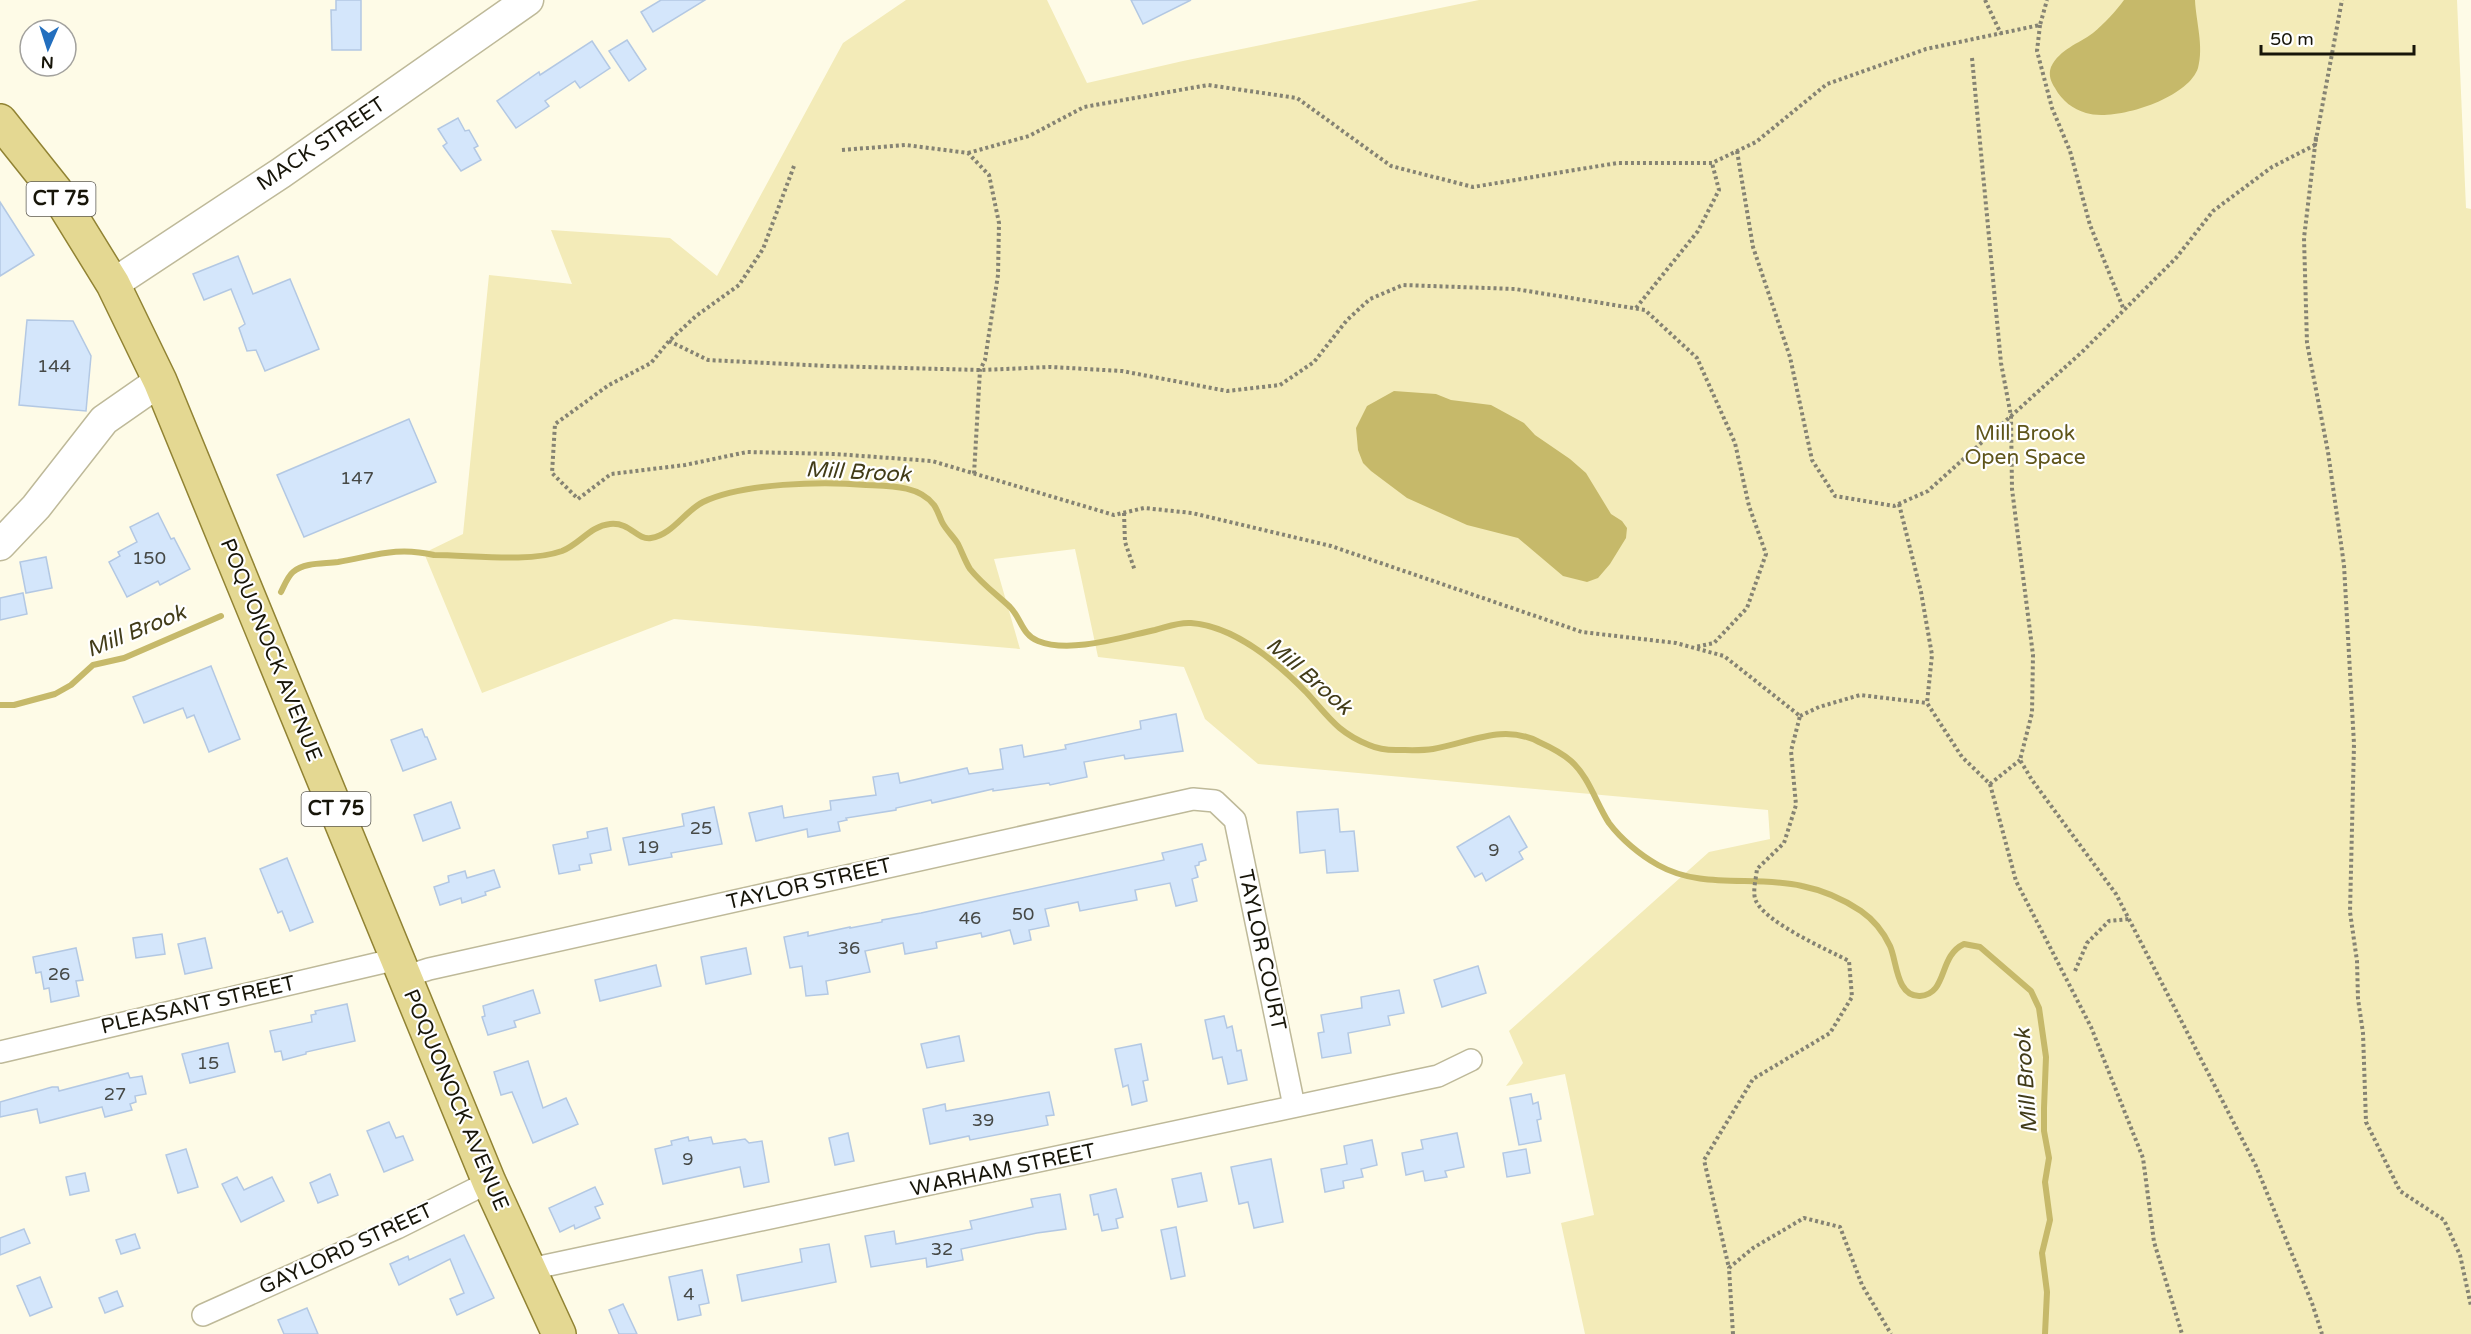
<svg xmlns="http://www.w3.org/2000/svg" width="2471" height="1334" viewBox="0 0 2471 1334" font-family="'Varela Round',sans-serif">
<style>
.green{fill:#f3ebb8}
.water{fill:#c6b96a}
.lines{fill:none;stroke-linecap:round;stroke-linejoin:round}
.stream{stroke:#c6b96a;stroke-width:6}
.building{fill:#d4e6fb;stroke:#b3c8e3;stroke-width:1.5}
.street-casing{stroke:#beb999;stroke-width:24}
.secondary-casing{stroke:#beb999;stroke-width:33}
.primary-casing{stroke:#918333;stroke-width:36}
.path{stroke:#858373;stroke-width:4;stroke-dasharray:3 3;stroke-linecap:butt}
.street{stroke:#fff;stroke-width:21}
.secondary{stroke:#fff;stroke-width:30}
.primary{stroke:#e4d892;stroke-width:33}
.labels{text-anchor:middle;dominant-baseline:central;stroke-width:4.5;stroke-linejoin:round;paint-order:stroke}
.number-label{font-size:18px;fill:#464946}
.shield{fill:#fff;stroke:#5d5b53;stroke-width:1.5}
.shield-label{font-size:20px;font-weight:bold;fill:#171509}
.street-label{font-size:21px;fill:#171509;stroke:#fff}
.park-label{font-size:21px;fill:#5f551a;stroke:#fff}
.water-label{font-size:22px;font-style:italic;fill:#423c19;stroke:#fff}
</style>
<rect width="100%" height="100%" fill="#fefbe7"/>
<!-- green -->
<polygon class="green" points="906,0 1047,0 1087,83 1183,61 1479,0 2457,0 2466,208 2471,209 2471,1334 1585,1334 1561,1223 1594,1215 1565,1074 1506,1086 1523,1063 1509,1031 1709,852 1770,839 1768,810 1258,764 1205,719 1184,667 1098,657 1075,549 994,559 1020,649 674,619 482,693 424,553 463,534 489,275 572,284 551,230 670,238 717,276 843,43"/>
<!-- water -->
<g class="water">
<path d="M2124,0H2195C2196,22 2204,46 2198,68C2188,99 2114,122 2086,113C2073,109 2062,101 2055,88C2051,82 2048,75 2051,67C2060,49 2078,44 2093,33C2104,24 2116,11 2124,0Z"/>
<polygon points="1394,391 1436,394 1451,400 1491,405 1524,423 1535,435 1570,459 1586,473 1611,514 1622,521 1627,528 1626,538 1610,564 1598,578 1587,582 1563,576 1518,538 1467,525 1407,498 1371,471 1363,463 1358,450 1356,428 1367,406"/>
</g>
<g class="lines">
<!-- stream -->
<g class="stream">
<path d="M281,592C284,586 288,576 293,572C305,562 324,564 338,562C374,556 396,546 434,555C471,555 529,563 562,551C580,544 590,526 610,524C631,522 636,540 651,538C672,535 685,511 703,502C743,483 822,481 866,485C889,486 919,485 934,505C938,511 939,516 942,522C946,530 953,536 958,544C962,552 965,561 970,569C982,584 996,594 1010,607C1021,618 1022,635 1038,641C1070,654 1122,637 1155,630C1167,627 1178,622 1191,623C1234,626 1278,663 1307,693C1329,717 1337,732 1369,745C1378,749 1386,750 1396,750C1408,750 1421,751 1433,749C1469,743 1503,723 1539,742C1550,747 1562,753 1571,761C1589,777 1596,803 1609,823C1621,839 1640,855 1658,865C1702,890 1754,875 1802,886C1822,890 1843,899 1861,911C1874,920 1883,931 1890,946C1897,961 1896,997 1920,996C1948,994 1938,956 1964,944L1980,947L2031,991L2039,1008L2046,1057L2044,1108V1131L2049,1158L2045,1182L2050,1220L2042,1253L2047,1292L2045,1334"/>
<polyline points="0,705 14,705 55,694 71,685 93,665 124,658 221,616"/>
</g>
</g>
<!-- building -->
<g class="building">
<polygon points="336,0 361,0 361,50 332,50 331,10 336,10"/>
<polygon points="661,0 705,0 653,32 641,12"/>
<polygon points="1131,0 1191,0 1143,24"/>
<polygon points="627,40 646,69 629,81 609,51"/>
<polygon points="592,41 610,68 580,88 575,81 545,101 549,106 516,128 497,101 539,72 540,75"/>
<polygon points="458,118 465,131 469,130 478,146 474,148 481,160 461,171 443,146 447,143 438,129"/>
<polygon points="0,202 34,255 0,276"/>
<polygon points="238,256 253,294 290,279 319,349 265,371 256,350 247,351 239,328 245,324 231,289 204,300 193,274"/>
<polygon points="27,320 73,321 91,356 86,411 19,405"/>
<polygon points="409,419 436,482 304,537 277,475"/>
<polygon points="158,513 171,539 174,538 190,569 160,585 158,581 127,597 109,562 120,556 118,552 137,542 130,527"/>
<polygon points="46,557 52,588 26,593 20,562"/>
<polygon points="23,593 27,614 0,620 0,598"/>
<polygon points="211,666 240,739 209,752 194,715 187,718 183,708 144,723 133,697"/>
<polygon points="1176,714 1183,751 1125,759 1124,755 1084,762 1087,777 1050,785 1049,783 993,791 993,789 932,803 931,800 896,808 896,810 846,818 847,820 838,822 840,831 808,837 807,829 756,841 749,813 782,806 784,818 831,810 830,801 876,795 873,777 898,773 900,783 967,768 969,774 1003,769 1000,749 1022,745 1024,757 1066,749 1065,745 1141,729 1140,721"/>
<polygon points="422,729 425,737 427,737 436,759 403,771 391,740"/>
<polygon points="451,802 460,828 423,841 414,815"/>
<polygon points="714,807 722,844 671,853 672,857 629,865 623,838 684,826 682,814"/>
<polygon points="1338,809 1340,832 1354,831 1358,871 1327,873 1325,850 1300,853 1297,812"/>
<polygon points="1509,816 1527,847 1519,852 1523,859 1486,881 1482,873 1475,877 1457,847"/>
<polygon points="607,828 611,850 590,854 592,863 579,865 580,870 559,874 553,845 588,838 587,832"/>
<polygon points="1202,844 1206,860 1199,862 1199,865 1195,866 1198,877 1192,879 1197,901 1176,906 1170,883 1135,890 1137,900 1080,911 1078,902 1045,909 1049,926 1029,930 1031,940 1014,944 1010,930 982,937 981,933 936,942 937,948 905,954 903,943 865,951 870,972 826,981 828,994 806,996 802,966 790,968 784,937 808,932 808,936 850,927 850,928 882,922 882,920 921,913 1164,860 1162,853"/>
<polygon points="287,858 313,922 290,931 282,911 278,913 260,869"/>
<polygon points="494,870 500,887 485,892 486,895 462,903 461,898 440,905 434,887 449,882 448,876 465,871 467,878"/>
<polygon points="162,934 165,954 136,958 133,938"/>
<polygon points="205,938 212,968 185,974 178,944"/>
<polygon points="76,948 83,980 76,981 79,996 51,1002 49,988 44,989 41,972 36,973 33,957"/>
<polygon points="746,948 751,974 706,984 701,957"/>
<polygon points="656,965 661,986 600,1001 595,980"/>
<polygon points="1478,966 1486,993 1442,1007 1434,980"/>
<polygon points="533,990 540,1013 514,1021 516,1027 488,1035 482,1017 485,1016 483,1006"/>
<polygon points="1399,990 1404,1013 1388,1016 1390,1025 1348,1033 1351,1053 1322,1058 1318,1033 1324,1032 1321,1015 1362,1008 1361,997"/>
<polygon points="347,1004 355,1041 306,1052 306,1054 283,1060 281,1051 275,1052 270,1031 312,1022 311,1015 316,1014 315,1011"/>
<polygon points="1224,1016 1227,1028 1232,1026 1237,1051 1241,1050 1247,1080 1228,1084 1222,1057 1213,1059 1205,1020"/>
<polygon points="959,1036 964,1061 927,1068 921,1044"/>
<polygon points="228,1043 235,1072 190,1083 182,1054"/>
<polygon points="1141,1044 1148,1080 1143,1081 1147,1101 1132,1105 1128,1085 1123,1087 1115,1049"/>
<polygon points="528,1061 543,1108 566,1098 578,1124 533,1143 512,1092 501,1095 494,1072"/>
<polygon points="128,1073 130,1078 142,1076 146,1094 135,1096 136,1102 130,1104 132,1110 105,1117 102,1107 40,1123 37,1109 0,1117 0,1102 52,1087 58,1087 59,1091"/>
<polygon points="1049,1092 1054,1115 1046,1116 1048,1125 970,1140 969,1136 930,1144 923,1109 945,1104 946,1111"/>
<polygon points="1531,1094 1533,1104 1538,1102 1541,1119 1537,1120 1541,1141 1519,1145 1510,1098"/>
<polygon points="389,1122 396,1138 403,1136 413,1160 384,1172 367,1131"/>
<polygon points="848,1133 854,1161 835,1165 829,1138"/>
<polygon points="1457,1133 1464,1167 1445,1171 1447,1177 1425,1181 1423,1171 1406,1175 1402,1153 1423,1149 1421,1140"/>
<polygon points="688,1137 689,1141 711,1137 713,1144 745,1139 749,1143 762,1141 769,1182 744,1187 740,1167 663,1184 655,1149 672,1145 671,1141"/>
<polygon points="1372,1140 1377,1165 1361,1169 1363,1177 1343,1181 1344,1188 1325,1192 1321,1169 1347,1164 1344,1146"/>
<polygon points="186,1149 198,1187 178,1193 166,1155"/>
<polygon points="1526,1149 1530,1173 1507,1177 1503,1153"/>
<polygon points="1271,1159 1283,1222 1254,1228 1248,1202 1239,1204 1231,1167"/>
<polygon points="85,1173 89,1191 70,1195 66,1177"/>
<polygon points="1201,1173 1207,1201 1178,1207 1172,1179"/>
<polygon points="330,1174 338,1195 318,1203 310,1183"/>
<polygon points="237,1177 244,1190 272,1177 284,1201 241,1222 222,1184"/>
<polygon points="595,1187 603,1204 595,1207 600,1218 575,1229 574,1225 560,1232 549,1208"/>
<polygon points="1116,1189 1123,1217 1116,1219 1118,1228 1102,1231 1098,1214 1094,1215 1090,1195"/>
<polygon points="1060,1194 1066,1229 1037,1233 961,1249 963,1260 927,1267 926,1258 871,1267 865,1236 894,1231 896,1244 972,1229 970,1221 1033,1207 1031,1199"/>
<polygon points="1176,1227 1185,1276 1171,1279 1161,1230"/>
<polygon points="24,1229 30,1243 0,1255 0,1238"/>
<polygon points="135,1234 140,1248 121,1254 116,1240"/>
<polygon points="464,1235 494,1298 457,1315 450,1299 464,1293 450,1259 399,1285 390,1264 408,1256 409,1260"/>
<polygon points="829,1244 836,1282 742,1301 737,1275 802,1262 800,1249"/>
<polygon points="702,1270 709,1303 699,1305 701,1315 678,1320 669,1277"/>
<polygon points="40,1277 52,1307 30,1316 17,1286"/>
<polygon points="117,1291 123,1306 105,1313 99,1298"/>
<polygon points="623,1304 637,1334 619,1334 609,1310"/>
<polygon points="307,1308 318,1334 284,1334 278,1320"/>
</g>
<g class="lines">
<defs>
<g id="street">
<polyline points="404,977 429,969 1193,799 1215,801 1235,820 1294,1106"/>
<polyline points="0,1052 397,959"/>
<polyline points="530,1269 1438,1076 1471,1060"/>
<polyline points="203,1315 397,1228 489,1182"/>
</g>
<g id="secondary">
<polyline points="113,284 281,173 528,0"/>
<polyline points="0,545 36,507 104,420 160,381"/>
</g>
<polyline id="primary" points="0,121 55,190 113,284 160,381 489,1182 559,1334"/>
</defs>
<!-- street casing -->
<use href="#street" class="street-casing"/>
<!-- secondary casing -->
<use href="#secondary" class="secondary-casing"/>
<!-- primary casing -->
<use href="#primary" class="primary-casing"/>
<!-- path -->
<g class="path">
<polyline points="1985,0 2001,34"/>
<polyline points="2040,25 2037,51 2052,108 2070,151 2090,225 2124,310"/>
<polyline points="1972,58 2001,363 2011,416 2012,489 2033,655 2032,713 2020,760 2032,780 2116,894 2256,1166 2312,1303 2322,1334"/>
<polyline points="2316,137 2304,238 2307,343 2328,452 2344,565 2354,744 2350,912 2357,961 2358,999 2363,1033 2366,1122 2400,1191 2444,1220 2460,1255 2471,1306"/>
<polyline points="842,150 906,145 968,153 989,175 999,223 998,275 985,360 980,370 974,474"/>
<polyline points="1737,151 1753,247 1790,357 1812,460 1835,496 1894,506 1928,491 2083,351 2176,258 2213,211 2272,167 2315,145 2342,0"/>
<polyline points="968,153 1029,136 1084,107 1208,85 1297,98 1391,166 1473,187 1617,163 1712,163 1756,142 1827,84 1926,49 2040,25 2047,0"/>
<path d="M794,166L763,249L739,285L696,316L669,341L651,363L609,385L555,424L552,473L578,499L611,474L685,465L747,452L835,454L932,461L1114,515L1144,508L1192,513L1331,546L1582,632L1676,643L1724,656L1800,716L1791,751L1796,805L1784,843L1757,869C1756,879 1752,893 1756,901C1766,923 1828,950 1849,961L1852,997L1830,1033L1753,1079L1704,1160L1729,1268"/>
<polyline points="1636,308 1698,231 1719,190 1712,163"/>
<polyline points="669,341 708,360 827,366 980,370 1051,367 1122,371 1227,391 1280,385 1314,362 1347,320 1370,299 1403,285 1515,289 1645,310 1697,358 1735,443 1749,506 1766,554 1747,608 1714,643 1695,647"/>
<polyline points="1899,504 1921,592 1932,655 1927,703 1962,757 1990,784 2020,760"/>
<polyline points="1124,513 1125,542 1135,571"/>
<polyline points="1800,716 1819,707 1860,695 1927,703"/>
<polyline points="1990,784 2016,881 2091,1027 2143,1158 2154,1242 2182,1334"/>
<polyline points="2075,971 2087,943 2109,921 2129,919"/>
<polyline points="1733,1334 1729,1268 1753,1248 1804,1218 1840,1227 1862,1285 1891,1334"/>
</g>
<!-- street -->
<use href="#street" class="street"/>
<!-- secondary -->
<use href="#secondary" class="secondary"/>
<!-- primary -->
<use href="#primary" class="primary"/>
</g>
<g class="labels">
<!-- number labels -->
<g class="number-label">
<text x="54" y="366">144</text>
<text x="357" y="478">147</text>
<text x="149" y="558">150</text>
<text x="701" y="828">25</text>
<text x="648" y="847">19</text>
<text x="1494" y="850">9</text>
<text x="1023" y="914">50</text>
<text x="970" y="918">46</text>
<text x="849" y="948">36</text>
<text x="59" y="974">26</text>
<text x="208" y="1063">15</text>
<text x="115" y="1094">27</text>
<text x="983" y="1120">39</text>
<text x="688" y="1159">9</text>
<text x="942" y="1249">32</text>
<text x="689" y="1294">4</text>
</g>
<!-- shield labels -->
<g class="shield">
<rect x="26.5" y="182" width="69" height="34" rx="4.5"/>
<rect x="301.5" y="792" width="69" height="34" rx="4.5"/>
</g>
<g class="shield-label">
<text x="61" y="199">CT 75</text>
<text x="336" y="809">CT 75</text>
</g>
<!-- street labels -->
<g class="street-label">
<text transform="translate(321 144) rotate(-34)">MACK STREET</text>
<text transform="translate(271 650) rotate(68)">POQUONOCK AVENUE</text>
<text transform="translate(809 884) rotate(-13)">TAYLOR STREET</text>
<text transform="translate(1262 950) rotate(78)">TAYLOR COURT</text>
<text transform="translate(198 1005) rotate(-13)">PLEASANT STREET</text>
<text transform="translate(456 1100) rotate(67)">POQUONOCK AVENUE</text>
<text transform="translate(1003 1170) rotate(-12)">WARHAM STREET</text>
<text transform="translate(346 1249) rotate(-25)">GAYLORD STREET</text>
</g>
<!-- park labels -->
<g class="park-label">
<text x="2025" y="433">Mill Brook<tspan x="2025" dy="24">Open Space</tspan></text>
</g>
<!-- water labels -->
<g class="water-label">
<text transform="translate(858 472) rotate(3)">Mill Brook</text>
<text transform="translate(136 631) rotate(-22)">Mill Brook</text>
<text transform="translate(1309 676) rotate(41)">Mill Brook</text>
<text transform="translate(2026 1081) rotate(-94)">Mill Brook</text>
</g>
</g>
<!-- north arrow -->
<g transform="translate(48 48) rotate(183)"><circle r="28" fill="#ffffff" stroke="#a2a19d" stroke-width="1.5"/>
<path d="M0-4.5L10 22L0 15L-10 22Z" fill="#236fbe"/>
<text y="-9" font-size="16" font-weight="bold" text-anchor="middle" fill="#171509">N</text>
</g>
<!-- scale -->
<path d="M2261 45v9h153v-9" fill="none" stroke="#171509" stroke-width="3"/>
<text x="2270" y="45" font-size="18" fill="#171509" stroke="#ffffff" stroke-width="4.5" paint-order="stroke">50 m</text>
</svg>
